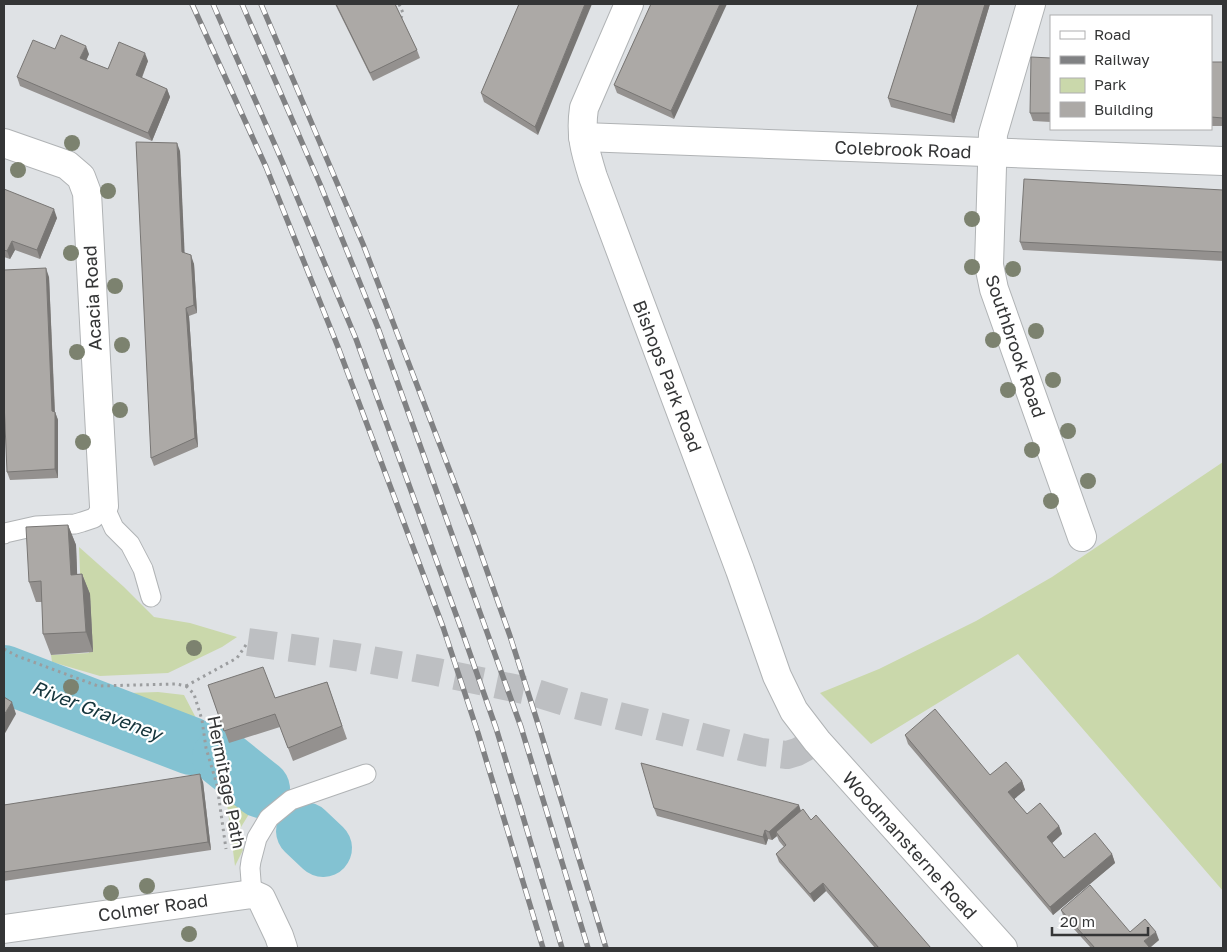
<svg xmlns="http://www.w3.org/2000/svg" width="1227" height="952" viewBox="0 0 1227 952" font-family="'Golos Text',sans-serif">
<style>
.green{fill:#cad8ab}
.lines{fill:none;stroke-linecap:round;stroke-linejoin:round}
.river{stroke:#83c2d2;stroke-width:58}
.minor-tunnel{stroke:#bdbfc2;stroke-width:28;stroke-dasharray:28 14;stroke-linecap:butt}
.service-casing{stroke:#b0b3b5;stroke-width:21}
.minor-casing{stroke:#b0b3b5;stroke-width:30}
.path{stroke:#9b9d9f;stroke-width:3;stroke-dasharray:2.5 4;stroke-linecap:butt}
.service{stroke:#fff;stroke-width:19}
.minor{stroke:#fff;stroke-width:28}
.rail-casing{stroke:#808183;stroke-width:5.5}
.rail{stroke:#fff;stroke-width:4;stroke-dasharray:11;stroke-linecap:butt}
.tree{fill:#7c826f}
.wall{fill:#94918f}
.shaded-wall{fill:#787674}
.building{fill:#aca9a6;stroke:#787674}
.labels{text-anchor:middle;dominant-baseline:central;stroke-width:4.5;stroke-linejoin:round;paint-order:stroke}
.street-label{font-size:18px;fill:#343536;stroke:#fff}
.water-label{font-size:19px;font-style:italic;fill:#15353c;stroke:#fff}
</style>
<rect width="100%" height="100%" fill="#dfe2e5"/>
<!-- green -->
<g class="green">
<polygon points="1223,462 1223,891 1018,654 871,744 820,693 879,669 976,621 1052,577"/>
<polygon points="79,547 124,587 154,617 190,623 237,637 222,647 168,673 100,676 52,662 51,655 89,653 81,595"/>
<polygon points="4,655 100,694 158,692 184,695 196,718 198,739 99,704 4,667"/>
<polygon points="222,765 260,796 235,837 243,850 235,866"/>
</g>
<g class="lines">
<!-- river -->
<g class="river">
<polyline points="4,674 191,746"/>
<polyline points="221,757 261,789"/>
<polyline points="305,831 323,848"/>
</g>
<!-- minor-tunnel -->
<polyline class="minor-tunnel" points="248,642 350,656 437,672 533,692 568,703 761,752 787,755 797,752 817,741"/>
<defs>
<g id="service">
<polyline points="4,534 5,533 36,526 75,524 82,522 94,518 104,506 114,528 130,544 143,569 151,597"/>
<polyline points="252,894 250,868 251,861 257,838 269,818 291,800 366,774"/>
</g>
<g id="minor">
<path d="M629,4L584,108C580,135 585,151 593,177L740,570L777,676L794,711L817,741L1003,948"/>
<polyline points="1031,4 993,134 989,265 994,289 1082,537"/>
<polyline points="583,137 1223,161"/>
<polyline points="4,143 67,165 81,177 87,193 104,506"/>
<polyline points="4,929 252,894 261,898 279,936 283,948"/>
</g>
</defs>
<!-- service casing -->
<use href="#service" class="service-casing"/>
<!-- minor casing -->
<use href="#minor" class="minor-casing"/>
<!-- path -->
<g class="path">
<polyline points="399,4 403,13 401,18"/>
<polyline points="4,649 17,656 98,686 176,684 186,686"/>
<polyline points="186,686 194,694 202,720 206,748 217,785 226,849"/>
<polyline points="186,686 237,658 248,642"/>
</g>
<!-- service -->
<use href="#service" class="service"/>
<!-- minor -->
<use href="#minor" class="minor"/>
<defs>
<g id="rail">
<polyline points="192,4 266,167 338,347 443,627 478,733 543,948"/>
<polyline points="213,4 282,161 356,339 462,631 496,728 521,810 562,948"/>
<polyline points="242,4 320,184 378,328 521,727 588,948"/>
<polyline points="261,4 363,244 474,534 510,636 540,730 606,948"/>
</g>
</defs>
<!-- rail casing -->
<use href="#rail" class="rail-casing"/>
<!-- rail -->
<use href="#rail" class="rail"/>
</g>
<!-- trees -->
<g class="tree">
<circle cx="72" cy="143" r="8"/>
<circle cx="18" cy="170" r="8"/>
<circle cx="108" cy="191" r="8"/>
<circle cx="972" cy="219" r="8"/>
<circle cx="71" cy="253" r="8"/>
<circle cx="972" cy="267" r="8"/>
<circle cx="1013" cy="269" r="8"/>
<circle cx="115" cy="286" r="8"/>
<circle cx="1036" cy="331" r="8"/>
<circle cx="993" cy="340" r="8"/>
<circle cx="122" cy="345" r="8"/>
<circle cx="77" cy="352" r="8"/>
<circle cx="1053" cy="380" r="8"/>
<circle cx="1008" cy="390" r="8"/>
<circle cx="120" cy="410" r="8"/>
<circle cx="1068" cy="431" r="8"/>
<circle cx="83" cy="442" r="8"/>
<circle cx="1032" cy="450" r="8"/>
<circle cx="1088" cy="481" r="8"/>
<circle cx="1051" cy="501" r="8"/>
<circle cx="194" cy="648" r="8"/>
<circle cx="71" cy="687" r="8"/>
<circle cx="147" cy="886" r="8"/>
<circle cx="111" cy="893" r="8"/>
<circle cx="189" cy="934" r="8"/>
</g>
<!-- wall -->
<g class="wall">
<polygon points="335,4 395,4 417,50 420,58 373,81"/>
<polygon points="519,4 538,135 484,102 481,93"/>
<polygon points="651,4 674,119 617,93 614,85"/>
<polygon points="918,4 990,4 954,123 891,107 888,98"/>
<polygon points="55,49 89,54 86,60 108,69 148,61 142,78 167,89 170,97 152,141 20,86 17,77"/>
<polygon points="1051,58 1051,122 1033,121 1030,113"/>
<rect x="1211" y="62" width="12" height="64"/>
<polygon points="180,151 184,253 194,264 197,313 189,316 198,447 154,466 151,458"/>
<polygon points="4,189 57,218 40,259 15,250 10,259 4,257"/>
<polygon points="1223,190 1223,261 1023,250 1020,242"/>
<polygon points="49,277 55,411 55,412 58,420 58,478 10,480 7,472"/>
<polygon points="68,525 76,545 77,574 82,574 90,594 93,652 51,655 43,634 42,602 36,602 29,582"/>
<polygon points="327,682 347,739 293,761 280,727 229,743 208,685 275,698"/>
<polygon points="905,735 990,775 1022,781 1025,790 1014,799 1027,814 1059,826 1062,834 1052,843 1064,858 1112,854 1115,863 1053,915 908,744"/>
<polygon points="203,782 211,850 4,881 4,805"/>
<polygon points="654,808 801,811 811,820 931,948 875,948 826,891 814,902 779,862 776,854 784,847 779,841 777,836 772,840 768,839 766,845 657,816"/>
<polygon points="1061,910 1130,932 1159,940 1150,948 1091,948 1064,918"/>
</g>
<!-- shaded-wall -->
<g class="shaded-wall">
<polygon points="585,4 592,4 538,135 535,127"/>
<polygon points="720,4 727,4 674,119 671,111"/>
<polygon points="985,4 990,4 954,123 951,115"/>
<polygon points="86,46 89,54 84,66 80,58"/>
<polygon points="145,53 148,61 139,84 136,75"/>
<polygon points="167,89 170,97 152,141 148,133"/>
<polygon points="177,143 180,151 185,261 182,252"/>
<polygon points="54,209 57,218 40,259 37,250"/>
<polygon points="12,241 15,250 10,259 7,251"/>
<polygon points="191,255 194,264 197,313 194,305"/>
<polygon points="46,268 49,277 55,420 52,411"/>
<polygon points="186,308 189,316 198,447 195,438"/>
<polygon points="55,412 58,420 58,478 55,469"/>
<polygon points="68,525 76,545 78,595 71,575"/>
<polygon points="82,574 90,594 93,652 86,632"/>
<polygon points="12,702 16,714 4,735 4,715"/>
<polygon points="200,774 203,782 211,850 208,842"/>
<polygon points="1022,781 1025,790 1012,801 1008,792"/>
<polygon points="799,805 802,814 776,832 777,836 772,840 769,832"/>
<polygon points="1059,826 1062,834 1050,845 1047,837"/>
<polygon points="765,830 768,839 766,845 763,837"/>
<polygon points="1112,854 1115,863 1053,915 1050,907"/>
<polygon points="823,883 826,891 814,902 810,894"/>
<polygon points="1156,932 1159,940 1149,948 1144,941"/>
</g>
<!-- building -->
<g class="building">
<polygon points="336,4 395,4 417,50 370,73"/>
<polygon points="519,4 585,4 535,127 481,93"/>
<polygon points="651,4 720,4 671,111 614,85"/>
<polygon points="918,4 985,4 951,115 888,98"/>
<polygon points="61,35 86,46 80,58 108,69 119,42 145,53 136,75 167,89 148,133 17,77 33,40 55,49"/>
<polygon points="1031,57 1051,58 1051,113 1030,113"/>
<polygon points="1211,62 1223,62 1223,118 1211,117"/>
<polygon points="136,142 177,143 182,252 191,255 194,305 186,308 195,438 151,458"/>
<polygon points="1024,179 1223,190 1223,252 1020,242"/>
<polygon points="4,189 54,209 37,250 12,241 7,251 4,250"/>
<polygon points="46,268 52,411 55,412 55,469 7,472 4,401 4,270"/>
<polygon points="68,525 71,575 82,574 86,632 43,634 41,581 29,582 26,527"/>
<polygon points="263,667 275,698 327,682 342,726 288,748 275,714 224,731 208,685"/>
<polygon points="4,697 12,702 4,715"/>
<polygon points="935,709 990,775 1006,762 1022,781 1008,792 1027,814 1040,803 1059,826 1047,837 1064,858 1095,833 1112,854 1050,907 905,735"/>
<polygon points="641,763 799,805 769,832 765,830 763,837 654,808"/>
<polygon points="200,774 208,842 4,872 4,805"/>
<polygon points="803,809 811,820 816,815 931,948 879,948 823,883 810,894 776,854 786,845 776,832"/>
<polygon points="1090,885 1130,932 1145,919 1156,932 1144,941 1150,948 1095,948 1061,910"/>
</g>
<g class="labels">
<!-- street labels -->
<g class="street-label">
<text transform="translate(903 149) rotate(2)">Colebrook Road</text>
<text transform="translate(92 298) rotate(-93)">Acacia Road</text>
<text transform="translate(1016 346) rotate(71)">Southbrook Road</text>
<text transform="translate(668 376) rotate(69)">Bishops Park Road</text>
<text transform="translate(227 782) rotate(79)">Hermitage Path</text>
<text transform="translate(910 845) rotate(48)">Woodmansterne Road</text>
<text transform="translate(153 907) rotate(-8)">Colmer Road</text>
</g>
<!-- water labels -->
<g class="water-label">
<text transform="translate(97 710) rotate(21)">River Graveney</text>
</g>
</g>
<!-- border -->
<rect width="1227" height="952" fill="none" stroke="#343536" stroke-width="10"/>
<!-- legend -->
<rect x="1050" y="15" width="162" height="115" fill="#ffffff" stroke="#aeaeaf"/>
<rect x="1060" y="31" width="25" height="8" fill="#ffffff" stroke="#aeaeaf"/>
<text x="1094" y="40" font-size="15" fill="#343536">Road</text>
<rect x="1060" y="56" width="25" height="8" fill="#808183" stroke="#aeaeaf"/>
<text x="1094" y="65" font-size="15" fill="#343536">Railway</text>
<rect x="1060" y="78" width="25" height="15" fill="#cad8ab" stroke="#aeaeaf"/>
<text x="1094" y="90" font-size="15" fill="#343536">Park</text>
<rect x="1060" y="102" width="25" height="15" fill="#aca9a6" stroke="#aeaeaf"/>
<text x="1094" y="115" font-size="15" fill="#343536">Building</text>
<!-- scale -->
<path d="M1052 927v8h96v-8" fill="none" stroke="#343536" stroke-width="2.5"/>
<text x="1060" y="927" font-size="15" fill="#343536" stroke="#ffffff" stroke-width="4" paint-order="stroke">20 m</text>
</svg>
